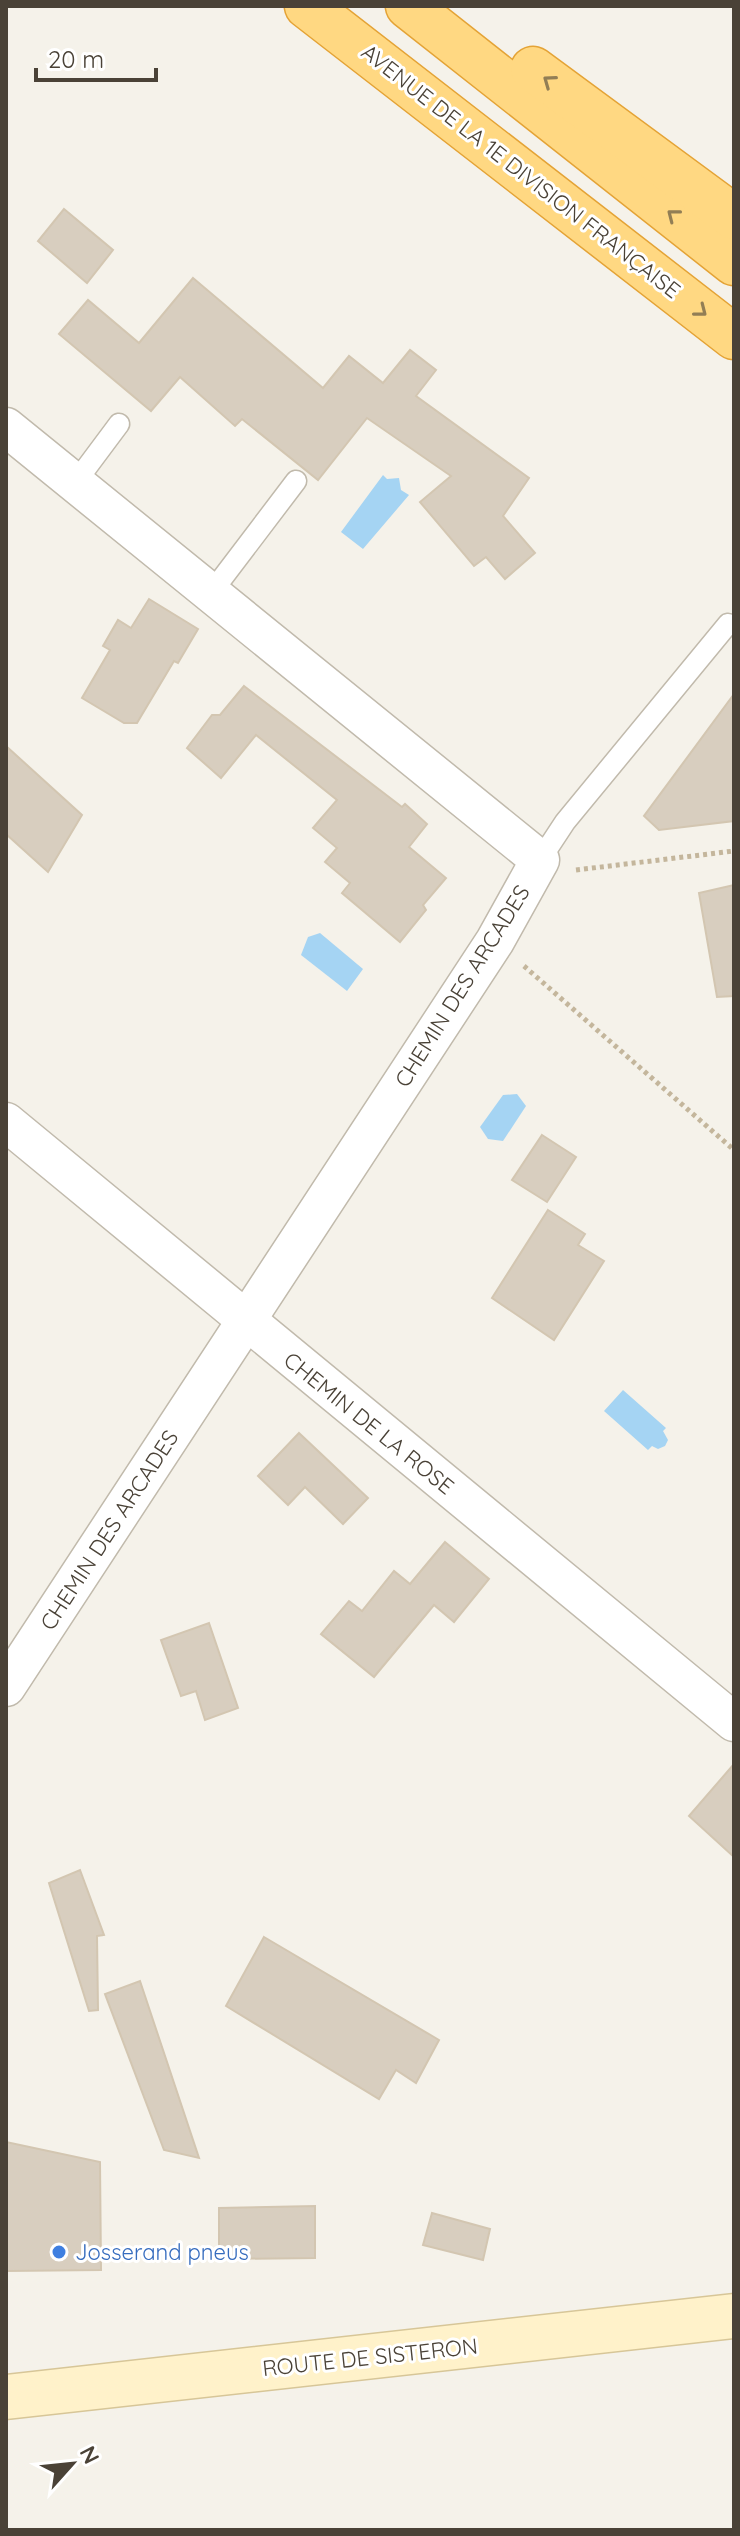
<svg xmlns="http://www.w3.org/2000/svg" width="740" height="2536" viewBox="0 0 740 2536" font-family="Quicksand,sans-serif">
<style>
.water{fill:#a5d4f3}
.building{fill:#d8cebf;stroke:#d3c6b1;stroke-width:2}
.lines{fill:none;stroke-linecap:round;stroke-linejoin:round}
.service-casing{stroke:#c1baac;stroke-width:23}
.minor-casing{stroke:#c1baac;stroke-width:41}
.secondary-casing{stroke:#d7c698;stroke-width:47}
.trunk-casing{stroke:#e4a336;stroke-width:47}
.path{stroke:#c4b69c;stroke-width:5;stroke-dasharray:4 4;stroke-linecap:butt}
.service{stroke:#fff;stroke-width:20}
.minor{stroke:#fff;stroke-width:38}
.secondary{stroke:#fff2ca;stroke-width:44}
.trunk{stroke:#ffd882;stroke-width:44}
.oneway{stroke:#927e55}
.shop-dot{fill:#3f7fe0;stroke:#fff;stroke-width:3}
.labels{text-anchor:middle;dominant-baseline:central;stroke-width:6;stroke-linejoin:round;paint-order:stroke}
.street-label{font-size:22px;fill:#4a4237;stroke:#fff}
.shop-label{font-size:22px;fill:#366cbe;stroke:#fff;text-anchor:start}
</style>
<rect width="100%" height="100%" fill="#f5f2ea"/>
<!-- water -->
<g class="water">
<polygon points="383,475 387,479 399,478 401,490 409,495 363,549 341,532"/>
<polygon points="320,933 363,969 347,991 301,955 308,937"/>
<polygon points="517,1094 526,1106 503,1141 488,1139 480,1127 503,1095"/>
<polygon points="623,1390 666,1428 663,1431 668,1440 665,1446 658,1449 652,1446 648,1450 604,1411"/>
</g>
<!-- building -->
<g class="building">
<polygon points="64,209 113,250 87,283 38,241"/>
<polygon points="193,278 323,388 349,356 383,383 410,350 436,370 416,396 529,478 503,516 535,553 505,579 486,557 474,566 420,502 451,476 367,418 318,480 242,419 235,426 180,377 151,411 59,334 88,300 139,343"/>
<polygon points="149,599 198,629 178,663 174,661 137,723 124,723 82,698 110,650 103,646 118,620 131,628"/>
<polygon points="244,686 402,807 405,804 427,824 409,847 446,878 423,905 426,910 400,942 342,893 350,883 325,862 337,848 313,828 337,800 256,735 221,778 187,748 212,715 220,715"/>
<polygon points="734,694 734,821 659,830 644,816"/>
<polygon points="6,746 82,815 48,872 6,834"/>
<polygon points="734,885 734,996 717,997 699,893"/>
<polygon points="542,1135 576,1157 547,1202 512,1180"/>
<polygon points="548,1210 585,1234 578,1245 604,1261 554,1340 492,1298"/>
<polygon points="299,1433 368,1498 343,1524 305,1487 288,1505 258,1476"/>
<polygon points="445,1542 489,1579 454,1622 434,1605 374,1677 321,1634 349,1601 362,1611 394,1571 410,1584"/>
<polygon points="209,1623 238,1708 205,1720 196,1691 181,1696 161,1640"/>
<polygon points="734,1764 734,1857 689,1816"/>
<polygon points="80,1870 104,1935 97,1936 98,2010 89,2011 49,1883"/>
<polygon points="264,1937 439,2040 416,2083 396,2070 379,2099 226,2006"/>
<polygon points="140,1981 199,2158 164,2150 105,1994"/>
<polygon points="6,2142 100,2162 101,2270 6,2271"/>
<polygon points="315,2206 315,2258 219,2259 219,2208"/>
<polygon points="432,2213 490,2229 483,2260 423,2245"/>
</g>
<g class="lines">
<defs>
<g id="service">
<polyline points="75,483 119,424"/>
<polyline points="211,593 296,481"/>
<polyline points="540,860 565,822 728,624"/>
</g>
<g id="minor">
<polyline points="6,427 540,860 495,941 6,1687"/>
<polyline points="6,1122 734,1722"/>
</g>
<polyline id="secondary" points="6,2397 734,2316"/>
<g id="trunk">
<polyline points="307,6 734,337"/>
<polyline points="408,6 734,263"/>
<polyline points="533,69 734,217"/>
</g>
</defs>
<!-- service casing -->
<use href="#service" class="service-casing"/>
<!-- minor casing -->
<use href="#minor" class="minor-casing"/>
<!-- secondary casing -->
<use href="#secondary" class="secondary-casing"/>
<!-- trunk casing -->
<use href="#trunk" class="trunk-casing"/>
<!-- path -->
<g class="path">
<polyline points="576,870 734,851"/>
<polyline points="524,966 734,1150"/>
</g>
<!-- service -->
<use href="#service" class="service"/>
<!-- minor -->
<use href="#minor" class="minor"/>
<!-- secondary -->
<use href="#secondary" class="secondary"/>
<!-- trunk -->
<use href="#trunk" class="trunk"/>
</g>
<!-- one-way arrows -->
<defs><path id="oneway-chevron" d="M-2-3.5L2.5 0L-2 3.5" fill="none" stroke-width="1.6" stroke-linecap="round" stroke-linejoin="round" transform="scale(2)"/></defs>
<g class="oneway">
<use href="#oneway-chevron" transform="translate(549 81) rotate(-144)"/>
<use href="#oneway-chevron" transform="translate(673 215) rotate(-142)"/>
<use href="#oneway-chevron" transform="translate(701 311) rotate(38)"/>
</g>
<!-- markers -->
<circle class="shop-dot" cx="59" cy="2252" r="8"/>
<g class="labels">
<!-- street labels -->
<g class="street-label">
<text transform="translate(521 171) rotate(38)">AVENUE DE LA 1E DIVISION FRANÇAISE</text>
<text transform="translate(462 986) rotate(-58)">CHEMIN DES ARCADES</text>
<text transform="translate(369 1423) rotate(39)">CHEMIN DE LA ROSE</text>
<text transform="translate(109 1530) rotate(-57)">CHEMIN DES ARCADES</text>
<text transform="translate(370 2357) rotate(-6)">ROUTE DE SISTERON</text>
</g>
<!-- shop labels -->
<g class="shop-label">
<text x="75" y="2252">Josserand pneus</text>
</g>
</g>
<!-- border -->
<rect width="740" height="2536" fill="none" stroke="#4a4237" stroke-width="16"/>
<!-- north arrow -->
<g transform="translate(72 2464) rotate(63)" stroke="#ffffff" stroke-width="6" paint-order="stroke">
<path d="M0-6L14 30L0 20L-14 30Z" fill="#4a4237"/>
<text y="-12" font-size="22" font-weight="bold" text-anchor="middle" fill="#4a4237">N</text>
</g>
<!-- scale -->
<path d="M36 68v12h120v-12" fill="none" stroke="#4a4237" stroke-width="4"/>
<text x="48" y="68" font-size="24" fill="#4a4237" stroke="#ffffff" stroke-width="6" paint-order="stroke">20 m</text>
</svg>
